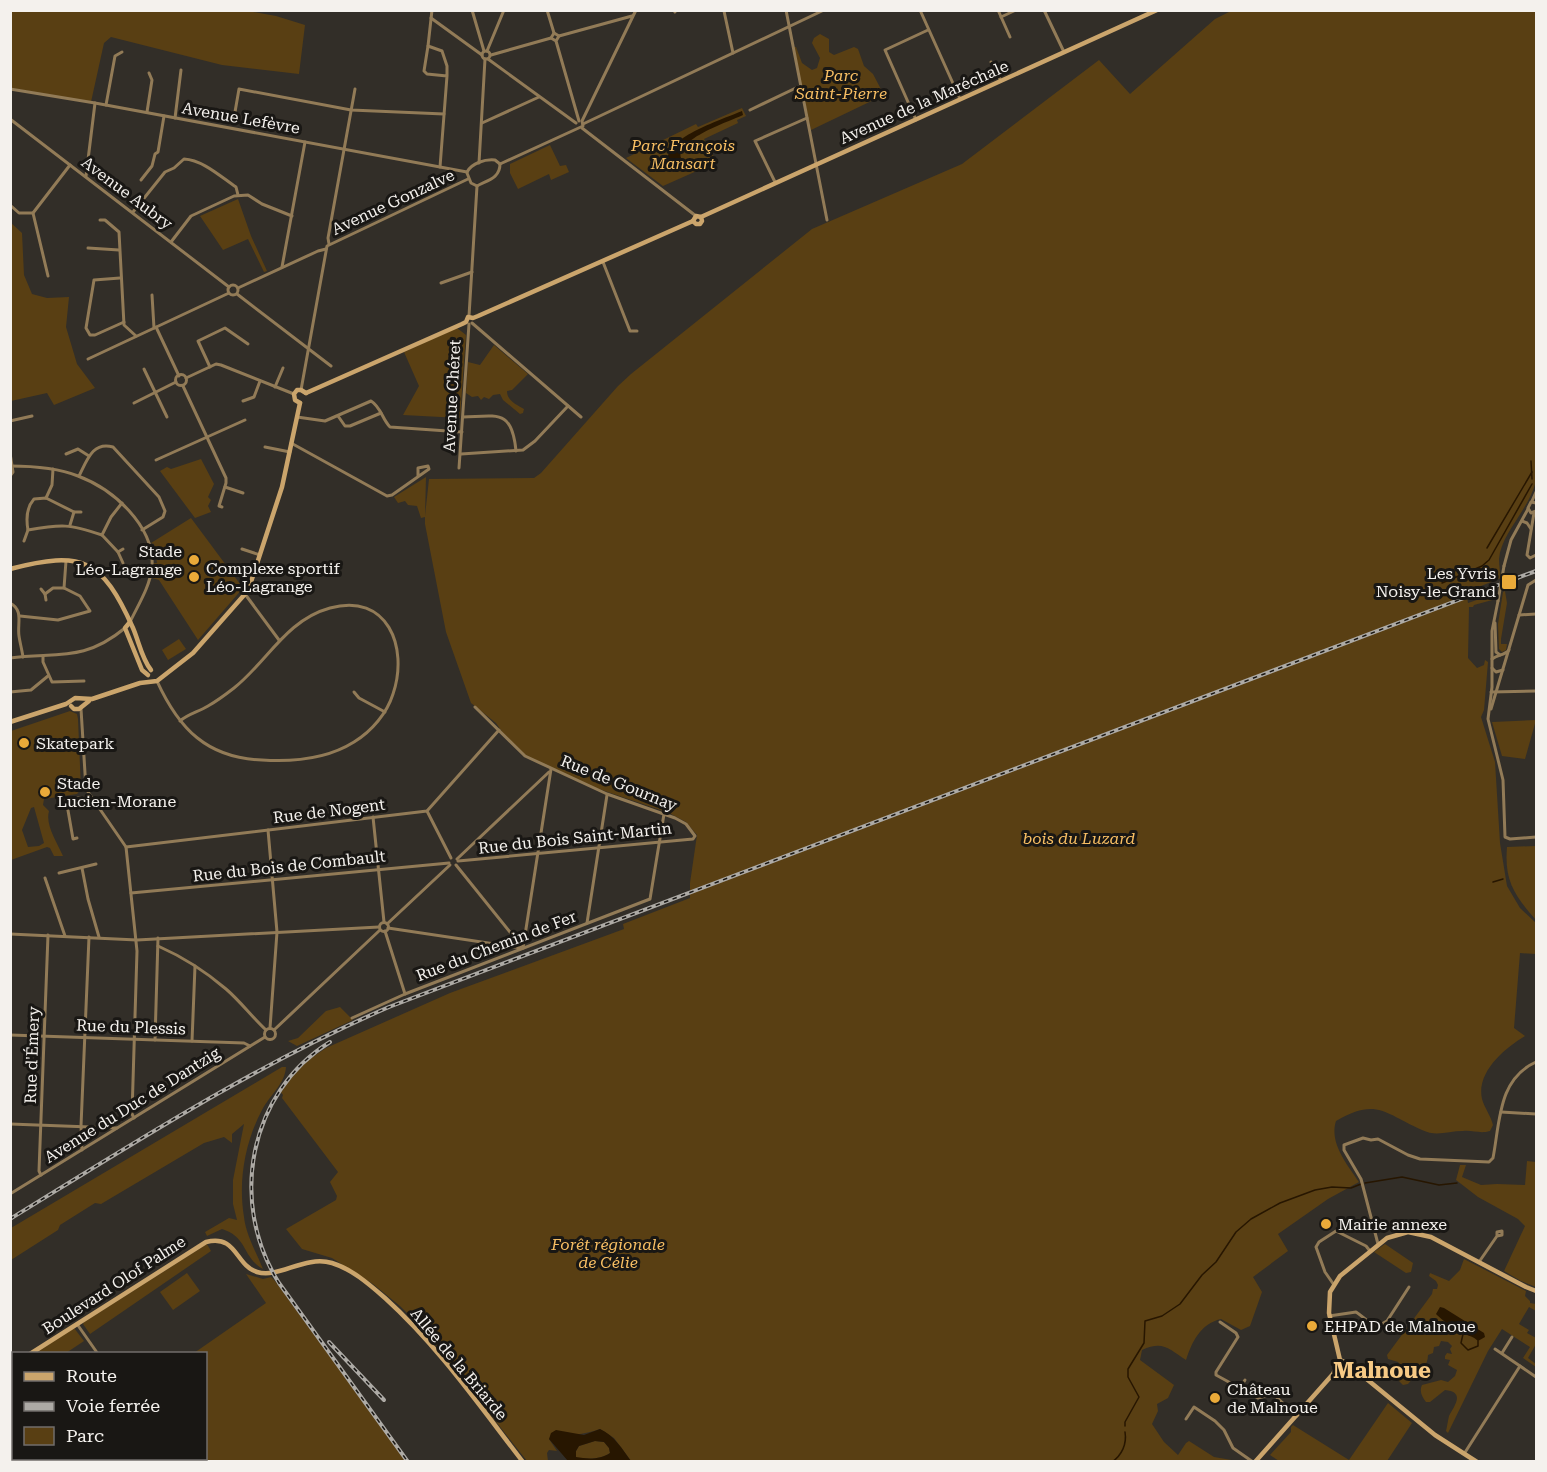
<svg xmlns="http://www.w3.org/2000/svg" width="1547" height="1472" viewBox="0 0 1547 1472" font-family="'Roboto Serif',serif">
<style>
.green{fill:#593f13;fill-rule:evenodd}
.water{fill:#271600;fill-rule:evenodd}
.lines{fill:none;stroke-linecap:round;stroke-linejoin:round}
.stream{stroke:#271600;stroke-width:1.5}
.street{stroke:#927b57;stroke-width:3}
.secondary{stroke:#cba56c;stroke-width:4.5}
.rail-casing{stroke:#adaaa5;stroke-width:4}
.rail{stroke:#191714;stroke-width:1.5;stroke-dasharray:4.5;stroke-linecap:butt}
.street-bridge{stroke:#927b57;stroke-width:3}
.poi-dot{fill:#eaaa39;stroke:#191714;stroke-width:2}
.labels{text-anchor:middle;dominant-baseline:central;stroke-width:6;stroke-linejoin:round;paint-order:stroke}
.park-label{font-size:16px;font-style:italic;fill:#f7be63;stroke:#191714}
.street-label{font-size:16px;fill:#f4f1ed;stroke:#191714}
.poi-label{font-size:16px;fill:#f4f1ed;stroke:#191714;text-anchor:start}
.district-label{font-size:22px;font-weight:bold;fill:#f7ca85;stroke:#191714}
</style>
<rect width="100%" height="100%" fill="#322e28"/>
<!-- green -->
<g class="green">
<polygon points="242,10 276,16 305,25 299,74 222,65 111,37 104,43 91,102 11,88 10,11"/>
<path d="M1231,11H1536V481C1529,510 1501,533 1499,559C1499,565 1500,572 1501,578L1466,592L1468,603L1497,593L1496,599L1474,605L1473,607H1469L1468,658L1477,668L1484,665L1485,660L1488,662L1484,710L1481,717L1495,762L1500,843L1507,886L1520,908L1536,923V954L1520,953L1514,1028L1525,1036C1505,1048 1476,1072 1482,1099C1484,1107 1491,1116 1493,1125L1490,1131C1480,1134 1473,1130 1463,1131C1448,1131 1436,1137 1422,1130C1385,1114 1377,1097 1336,1121C1329,1143 1347,1164 1359,1182L1328,1199L1278,1234L1288,1251L1253,1277L1262,1292L1250,1326L1241,1330L1221,1319C1200,1324 1192,1342 1186,1360C1169,1349 1163,1340 1142,1350L1140,1360L1174,1385L1168,1398L1157,1404L1158,1411L1152,1424L1164,1442L1178,1455L1186,1443L1189,1441L1214,1457L1237,1461H631L614,1438L600,1429C584,1435 567,1435 549,1439L557,1451L549,1450L547,1453L548,1461H527L422,1328L400,1306L373,1284L332,1258L302,1249L286,1229L336,1200L337,1196L330,1182L338,1172L282,1098L283,1095L280,1091L305,1062L326,1048L450,993L624,929L623,924L690,898V883L697,835L686,822L669,813L596,788L525,755L505,736L496,723L471,703L446,632L425,524V517L421,518L417,506L408,505L405,501L398,503L394,497L426,477L425,516L429,479L534,478L541,473L618,386L631,374L812,229L962,164L1099,60L1130,94L1215,19Z"/>
<polygon points="820,34 829,39 829,52 834,55 854,47 858,49 864,66 873,74 884,95 811,130 793,47 796,47 802,63 812,70 817,68 820,58 812,43 814,38"/>
<polygon points="742,108 746,116 737,120 738,123 704,139 717,162 663,186 626,158 696,124 698,127"/>
<polygon points="550,145 560,166 566,165 569,172 551,180 549,174 518,189 510,173 510,164"/>
<polygon points="238,199 251,236 267,271 264,272 248,239 223,250 200,216"/>
<polygon points="10,222 22,233 24,275 32,294 47,298 69,297 66,327 77,364 95,388 54,405 47,393 11,401"/>
<polygon points="457,328 466,335 460,418 403,415 419,386 404,352"/>
<path d="M494,345L528,374L512,390L507,391C507,401 517,405 524,409L523,413L520,414L503,400L500,394L493,395L489,399L484,397L481,400L478,396L472,397L466,393L468,362L480,365Z"/>
<polygon points="201,459 214,484 208,497 211,500 208,506 211,512 195,518 160,471 167,467 171,469"/>
<polygon points="191,518 243,588 198,640 159,580 152,578 155,577 156,571 154,568 163,569 154,566 154,563 157,563 154,544 151,543"/>
<polygon points="1505,591 1507,603 1501,639 1501,644 1507,644 1506,650 1502,652 1499,649 1498,624 1503,592"/>
<polygon points="179,639 186,649 168,660 162,650"/>
<path d="M70,711L77,714L78,719L81,789L77,794L44,799L43,805L49,811C45,825 57,842 63,856H54L50,848L47,847L11,860V731ZM34,807L44,843L39,846L28,847L22,830L31,808Z"/>
<polygon points="1536,720 1525,759 1502,756 1492,722"/>
<path d="M1536,846V920C1515,896 1504,881 1507,847Z"/>
<polygon points="340,1007 353,1020 297,1046 288,1041 298,1038 326,1011"/>
<path d="M282,1067H286C285,1084 270,1095 262,1110C245,1142 238,1181 244,1217C246,1235 256,1252 263,1269C242,1257 248,1237 222,1229L207,1236L205,1232L229,1218L237,1220L233,1204V1180L244,1124L232,1134V1143L224,1137L204,1143L101,1204L95,1203L60,1225L58,1230L11,1260V1228Z"/>
<polygon points="1527,1161 1536,1162 1536,1287 1521,1281 1504,1271 1525,1226 1518,1219 1478,1197 1456,1180 1460,1165 1466,1165 1462,1177 1481,1185 1497,1184 1525,1185"/>
<polygon points="207,1244 211,1251 90,1334 83,1324 84,1322"/>
<polygon points="1385,1244 1413,1263 1411,1272 1406,1273 1374,1252"/>
<path d="M1464,1259L1526,1291L1525,1296L1530,1301V1303L1536,1304V1311L1529,1307L1519,1324L1529,1330L1527,1333L1536,1338V1344L1528,1358L1536,1364V1367L1523,1358L1530,1347L1502,1329L1488,1351L1448,1433L1446,1431C1447,1427 1448,1420 1449,1416C1454,1406 1466,1392 1445,1390L1430,1402H1426C1422,1397 1419,1391 1422,1385L1441,1380L1448,1382L1455,1376L1457,1370L1448,1365L1450,1360L1445,1359V1356L1447,1353L1452,1354L1450,1349L1452,1346L1448,1342L1441,1341L1439,1346L1434,1347L1433,1353L1428,1355C1428,1366 1421,1369 1414,1376C1412,1378 1411,1381 1408,1384L1403,1385L1396,1378L1404,1370L1398,1362L1388,1359L1387,1355L1432,1294L1433,1289H1437L1438,1285L1436,1281L1429,1276L1430,1273L1449,1281L1460,1270Z"/>
<polygon points="187,1273 200,1291 173,1310 160,1292"/>
<polygon points="246,1274 263,1279 271,1277 275,1281 406,1461 37,1461 42,1458 206,1458 206,1354 194,1353 266,1303"/>
<polygon points="74,1328 84,1341 66,1353 34,1354"/>
<polygon points="1388,1403 1412,1423 1387,1461 1279,1461 1270,1455 1291,1432 1291,1427 1293,1425 1349,1460"/>
<path d="M595,1441L604,1442L609,1448L610,1453C600,1460 587,1459 576,1458V1451L579,1446Z"/>
</g>
<!-- water -->
<g class="water">
<path d="M742,111L743,115C728,122 676,139 681,158L673,163L668,159C666,137 724,119 742,111Z"/>
<path d="M1440,1307L1444,1308L1484,1333L1485,1337L1478,1341C1473,1336 1471,1337 1465,1334C1458,1332 1442,1320 1436,1314Z"/>
<path d="M600,1429C614,1435 623,1450 631,1461H568L549,1439L551,1433L556,1430L584,1435ZM595,1441L604,1442L609,1448L610,1453C600,1460 587,1459 576,1457V1451L579,1446Z"/>
</g>
<g class="lines">
<!-- stream -->
<g class="stream">
<polyline points="1531,461 1532,479"/>
<polyline points="1487,548 1532,472"/>
<polyline points="1442,583 1482,566 1489,560 1532,484"/>
<polyline points="1493,882 1503,879"/>
<polyline points="1365,1183 1402,1177 1439,1185 1457,1183"/>
<polyline points="1463,1334 1461,1343 1468,1350 1478,1346 1478,1341"/>
<polyline points="1125,1426 1125,1422 1139,1397 1128,1377 1128,1369 1144,1343 1145,1321 1162,1316 1180,1304 1202,1275 1216,1262 1236,1232 1251,1219 1280,1203 1315,1190 1332,1187 1351,1188 1361,1184"/>
<path d="M1112,1462C1122,1455 1127,1444 1125,1432"/>
</g>
<!-- street -->
<g class="street">
<polyline points="472,10 484,51"/>
<polyline points="547,10 554,33"/>
<polyline points="674,10 675,12"/>
<polyline points="786,10 827,220"/>
<polyline points="920,10 960,99"/>
<polyline points="998,10 1010,37"/>
<polyline points="1044,10 1064,52"/>
<polyline points="724,11 733,53"/>
<polyline points="1001,17 1016,10"/>
<polyline points="431,18 482,55"/>
<polyline points="559,36 632,16"/>
<polyline points="556,41 551,38 554,33 559,36 556,41 579,121"/>
<polyline points="428,46 432,10"/>
<circle cx="486" cy="55" r="4"/>
<polyline points="487,51 504,10"/>
<polyline points="491,55 551,38"/>
<polyline points="488,59 576,123"/>
<polyline points="991,62 1001,81"/>
<polyline points="10,89 95,103 467,172"/>
<polyline points="106,105 115,56 122,52"/>
<polyline points="750,110 800,86"/>
<polyline points="147,112 152,80 149,73"/>
<polyline points="235,112 239,89 351,110 444,114"/>
<polyline points="175,118 181,70"/>
<polyline points="10,119 229,287"/>
<polyline points="916,120 885,50 928,30"/>
<polyline points="482,123 539,97"/>
<polyline points="583,124 824,10"/>
<polyline points="582,128 696,216"/>
<polyline points="479,163 485,59"/>
<polyline points="500,164 583,126 582,121 636,10"/>
<polyline points="440,167 447,76 447,66 442,51 428,46 424,71 427,74 447,76"/>
<path d="M467,172C472,163 485,159 495,160L500,164"/>
<path d="M467,173L471,183L477,186C488,180 500,178 500,164"/>
<polyline points="86,176 95,103"/>
<polyline points="141,180 152,166 155,154 158,152 164,116"/>
<polyline points="775,182 755,141 807,118"/>
<polyline points="10,205 19,213 33,213 70,165"/>
<path d="M133,212L165,172L174,168L184,159C203,160 221,177 236,187L238,195"/>
<polyline points="33,213 48,276"/>
<polyline points="100,220 105,220 119,232 124,325 136,336"/>
<polyline points="171,242 191,216 234,196 248,195 262,204 292,216"/>
<polyline points="329,244 328,238 355,89"/>
<polyline points="88,248 119,250"/>
<polyline points="603,262 630,331 637,331"/>
<polyline points="282,267 305,142"/>
<polyline points="120,278 94,280 86,328 90,335 95,335 124,322"/>
<polyline points="441,283 472,272"/>
<circle cx="233" cy="290" r="5"/>
<polyline points="238,288 318,251 326,249"/>
<polyline points="237,294 331,366"/>
<polyline points="152,295 154,328"/>
<polyline points="469,316 477,186"/>
<polyline points="472,323 581,417"/>
<polyline points="156,327 179,376"/>
<polyline points="88,359 229,293"/>
<polyline points="210,367 198,341 225,328 248,344"/>
<polyline points="144,369 167,417"/>
<circle cx="181" cy="380" r="5.5"/>
<polyline points="186,378 216,364 221,365 294,394"/>
<polyline points="183,386 226,478 226,483 219,506 222,507"/>
<polyline points="275,387 283,368"/>
<polyline points="301,390 327,246 468,179"/>
<polyline points="243,401 254,397 260,381"/>
<polyline points="134,403 176,382"/>
<polyline points="338,416 345,426 350,426 381,413"/>
<path d="M297,417L325,421L371,401C381,407 382,419 390,427L462,432"/>
<path d="M463,417C498,416 512,409 516,451"/>
<polyline points="10,421 32,416"/>
<polyline points="291,443 387,496 392,495 429,469 428,466 418,468 418,476"/>
<polyline points="265,447 290,452"/>
<polyline points="10,453 13,472 10,476"/>
<polyline points="66,454 78,449 89,456"/>
<polyline points="461,454 523,450 535,441 568,406"/>
<polyline points="156,460 245,420"/>
<path d="M10,466C33,466 58,468 78,476C113,489 155,526 152,567C150,587 138,605 130,622"/>
<polyline points="459,468 469,324"/>
<path d="M79,476C87,460 93,441 113,447L159,497L165,511L163,517L142,530"/>
<polyline points="225,487 243,493"/>
<polyline points="46,498 52,485 53,469"/>
<polyline points="1532,501 1536,492"/>
<polyline points="1536,503 1531,502 1528,508 1531,513 1536,511"/>
<polyline points="74,512 81,512"/>
<polyline points="1534,513 1527,555 1530,558 1536,555"/>
<polyline points="1522,521 1527,523 1531,529"/>
<path d="M28,530C26,519 26,508 34,499L46,498L74,512L70,525"/>
<polyline points="102,535 118,552 123,563"/>
<path d="M24,541L28,530C62,524 69,524 102,535L111,517L122,503"/>
<polyline points="242,549 260,555"/>
<polyline points="118,552 123,549"/>
<polyline points="1504,566 1511,540 1528,509"/>
<polyline points="41,589 45,594 46,600"/>
<polyline points="45,594 53,588 64,588"/>
<polyline points="245,594 279,640"/>
<polyline points="1498,601 1492,631 1492,687 1488,719 1503,780 1505,837 1510,839 1536,837"/>
<path d="M10,603C24,610 17,624 19,636C20,643 22,650 23,657"/>
<polyline points="1519,615 1536,614"/>
<polyline points="20,616 58,620 90,611 80,596 64,588 66,561"/>
<polyline points="1495,623 1496,652 1500,655"/>
<polyline points="43,656 43,662 52,682 84,681"/>
<path d="M10,658C58,652 84,662 125,628"/>
<path d="M1492,659C1498,654 1504,656 1509,650"/>
<polyline points="1492,668 1496,672 1503,670"/>
<path d="M157,681C179,729 207,758 262,760C293,762 327,759 354,742C372,731 387,713 393,694C409,647 387,592 330,608C286,620 267,662 234,688C225,695 217,701 208,706C198,712 188,714 180,721"/>
<polyline points="10,692 31,690 48,676"/>
<polyline points="354,692 359,698 385,712"/>
<polyline points="1491,692 1536,691"/>
<polyline points="81,709 86,789 126,847 137,951 132,1114 134,1118"/>
<polyline points="1491,709 1528,585 1536,580"/>
<polyline points="427,811 451,858"/>
<polyline points="373,817 384,922"/>
<polyline points="268,830 277,932 270,1028"/>
<polyline points="77,838 73,839 66,799 90,797"/>
<polyline points="126,847 427,811 499,730"/>
<polyline points="457,859 549,772"/>
<polyline points="458,861 693,839 695,836 686,824 675,818 607,794 525,756 475,707"/>
<polyline points="456,865 522,947"/>
<polyline points="82,868 88,899 99,937"/>
<polyline points="59,873 96,864"/>
<polyline points="45,878 65,936"/>
<polyline points="131,893 449,863"/>
<circle cx="384" cy="927" r="4.5"/>
<polyline points="587,923 607,795"/>
<polyline points="387,924 450,865"/>
<polyline points="388,928 521,948"/>
<polyline points="385,931 405,994"/>
<polyline points="10,934 137,940 379,927"/>
<path d="M158,946C183,957 205,971 226,989C240,1001 252,1017 266,1030"/>
<polyline points="523,948 551,769"/>
<polyline points="352,1018 405,994 650,899 664,814"/>
<circle cx="270" cy="1034" r="5.5"/>
<polyline points="274,1030 380,930"/>
<polyline points="10,1035 244,1043 250,1046"/>
<polyline points="155,1040 158,938"/>
<polyline points="192,1041 195,966"/>
<polyline points="1501,1112 1536,1114"/>
<polyline points="10,1124 117,1128"/>
<polyline points="82,1150 81,1126 89,937"/>
<polyline points="41,1175 39,1171 48,935"/>
<polyline points="10,1194 265,1037"/>
<path d="M1378,1244L1361,1179L1344,1150V1145L1363,1138L1371,1140L1378,1139L1408,1155L1420,1159L1489,1162L1493,1158C1500,1122 1498,1079 1536,1062"/>
<polyline points="1479,1262 1497,1236 1502,1235 1502,1231 1497,1232 1497,1236"/>
<polyline points="1334,1285 1325,1272 1316,1247 1319,1242 1336,1231 1366,1246 1370,1251"/>
<path d="M1329,1316L1356,1312C1367,1319 1374,1331 1387,1321L1409,1287"/>
<polyline points="1220,1322 1236,1333 1238,1337 1216,1372 1216,1375 1258,1398 1273,1394 1297,1416"/>
<polyline points="77,1324 98,1354"/>
<polyline points="1495,1349 1520,1366"/>
<polyline points="1502,1353 1512,1337"/>
<polyline points="1240,1388 1245,1380"/>
<polyline points="1186,1419 1194,1407 1215,1421 1224,1430 1233,1448 1253,1462"/>
<polyline points="1464,1454 1520,1366 1536,1377"/>
</g>
<!-- secondary -->
<g class="secondary">
<polyline points="693,221 696,216 701,217 1157,10"/>
<polyline points="693,221 696,224 700,224 702,221 701,217"/>
<polyline points="306,393 462,324 466,322 468,317 473,318 478,316 693,221"/>
<polyline points="300,403 295,400 294,394 297,390 301,390 306,393"/>
<path d="M10,569C83,550 102,559 133,628C139,642 142,659 151,670"/>
<polyline points="130,622 125,628 142,670 148,675"/>
<polyline points="71,706 74,709 79,709 89,701"/>
<polyline points="10,722 66,704 75,698 92,699 140,683 157,681 193,653 245,594 250,585 282,487 300,403"/>
<path d="M30,1354L206,1242C237,1234 235,1265 257,1272C279,1279 304,1255 332,1263C352,1269 370,1285 385,1298C438,1346 479,1405 523,1462"/>
<polyline points="1340,1360 1329,1313 1330,1292 1340,1276 1387,1238 1408,1232 1431,1237 1526,1287 1536,1291"/>
<polyline points="1340,1360 1347,1363 1435,1435 1477,1462"/>
<polyline points="10,1366 14,1364"/>
<polyline points="1255,1462 1333,1374 1340,1360"/>
</g>
<defs>
<g id="rail">
<polyline points="1517,578 1536,571"/>
<path d="M330,1042C249,1092 228,1202 279,1283L408,1462"/>
<path d="M10,1219C134,1143 255,1065 389,1007L1498,585"/>
<polyline points="329,1342 384,1400"/>
</g>
</defs>
<!-- rail casing -->
<use href="#rail" class="rail-casing"/>
<!-- rail -->
<use href="#rail" class="rail"/>
<!-- street-bridge -->
<polyline class="street-bridge" points="1498,601 1504,566"/>
</g>
<!-- markers -->
<g class="poi-dot">
<circle cx="194" cy="560" r="6"/>
<circle cx="194" cy="577" r="6"/>
<rect x="1501" y="574" width="16" height="16" rx="3"/>
<circle cx="24" cy="743" r="6"/>
<circle cx="45" cy="792" r="6"/>
<circle cx="1326" cy="1224" r="6"/>
<circle cx="1312" cy="1326" r="6"/>
<circle cx="1215" cy="1398" r="6"/>
</g>
<g class="labels">
<!-- park labels -->
<g class="park-label">
<text x="841" y="75">Parc<tspan x="841" dy="18">Saint-Pierre</tspan></text>
<text x="683" y="145">Parc François<tspan x="683" dy="18">Mansart</tspan></text>
<text x="1079" y="838">bois du Luzard</text>
<text x="608" y="1244">Forêt régionale<tspan x="608" dy="18">de Célie</tspan></text>
</g>
<!-- street labels -->
<g class="street-label">
<text transform="translate(924 102) rotate(-24)">Avenue de la Maréchale</text>
<text transform="translate(241 118) rotate(10)">Avenue Lefèvre</text>
<text transform="translate(127 193) rotate(37)">Avenue Aubry</text>
<text transform="translate(393 202) rotate(-25)">Avenue Gonzalve</text>
<text transform="translate(452 396) rotate(-87)">Avenue Chéret</text>
<text transform="translate(619 783) rotate(22)">Rue de Gournay</text>
<text transform="translate(329 811) rotate(-7)">Rue de Nogent</text>
<text transform="translate(575 838) rotate(-6)">Rue du Bois Saint-Martin</text>
<text transform="translate(289 866) rotate(-6)">Rue du Bois de Combault</text>
<text transform="translate(496 946) rotate(-21)">Rue du Chemin de Fer</text>
<text transform="translate(131 1027) rotate(2)">Rue du Plessis</text>
<text transform="translate(32 1055) rotate(-88)">Rue d'Émery</text>
<text transform="translate(132 1105) rotate(-32)">Avenue du Duc de Dantzig</text>
<text transform="translate(114 1285) rotate(-33)">Boulevard Olof Palme</text>
<text transform="translate(459 1364) rotate(50)">Allée de la Briarde</text>
</g>
<!-- poi labels -->
<g class="poi-label">
<text x="182" y="551" text-anchor="end">Stade<tspan x="182" dy="18">Léo-Lagrange</tspan></text>
<text x="206" y="568">Complexe sportif<tspan x="206" dy="18">Léo-Lagrange</tspan></text>
<text x="1496" y="573" text-anchor="end">Les Yvris<tspan x="1496" dy="18">Noisy-le-Grand</tspan></text>
<text x="36" y="743">Skatepark</text>
<text x="57" y="783">Stade<tspan x="57" dy="18">Lucien-Morane</tspan></text>
<text x="1338" y="1224">Mairie annexe</text>
<text x="1324" y="1326">EHPAD de Malnoue</text>
<text x="1227" y="1389">Château<tspan x="1227" dy="18">de Malnoue</tspan></text>
</g>
<!-- district labels -->
<g class="district-label">
<text x="1382" y="1370">Malnoue</text>
</g>
</g>
<!-- border -->
<rect width="1547" height="1472" fill="none" stroke="#f4f1ed" stroke-width="24"/>
<!-- legend -->
<rect x="12" y="1352" width="195" height="108" fill="#191714" stroke="#716e6b" stroke-width="1.5"/>
<rect x="24" y="1372" width="30" height="9" fill="#cba56c" stroke="#716e6b" stroke-width="1.5"/>
<text x="66" y="1382" font-size="18" fill="#f4f1ed">Route</text>
<rect x="24" y="1402" width="30" height="9" fill="#adaaa5" stroke="#716e6b" stroke-width="1.5"/>
<text x="66" y="1412" font-size="18" fill="#f4f1ed">Voie ferrée</text>
<rect x="24" y="1427" width="30" height="18" fill="#593f13" stroke="#716e6b" stroke-width="1.5"/>
<text x="66" y="1442" font-size="18" fill="#f4f1ed">Parc</text>
</svg>
